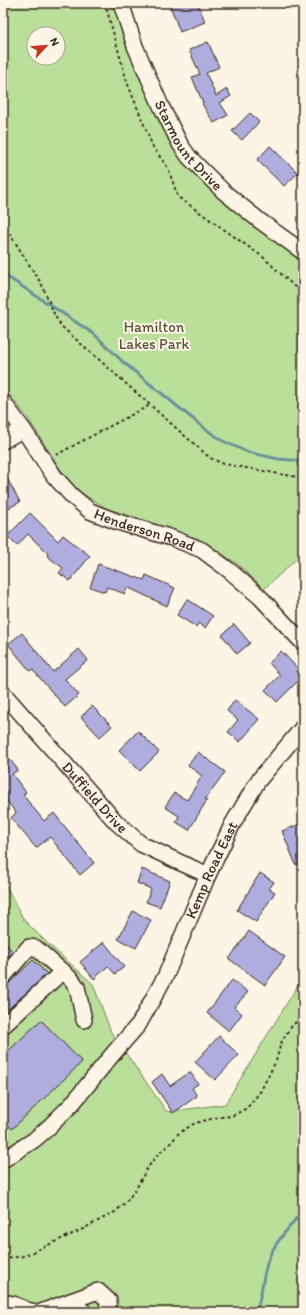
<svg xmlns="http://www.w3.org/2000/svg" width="306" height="1315" viewBox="0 0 306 1315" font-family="Itim,sans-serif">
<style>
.green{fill:#b9df9b;stroke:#7a845c;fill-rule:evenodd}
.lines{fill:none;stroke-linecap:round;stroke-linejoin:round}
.stream{stroke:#6b9299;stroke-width:3}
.building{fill:#afadde;stroke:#3b2a1e}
.minor-casing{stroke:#3b2a1e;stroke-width:18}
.path{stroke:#3b2a1e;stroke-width:2;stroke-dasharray:3 3;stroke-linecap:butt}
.minor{stroke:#fcf5e5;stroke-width:15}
.labels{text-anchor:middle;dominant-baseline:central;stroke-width:4;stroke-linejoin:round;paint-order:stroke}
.street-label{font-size:15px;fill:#3b2a1e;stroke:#fcf5e5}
.park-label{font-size:15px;fill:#5a573d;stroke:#fcf5e5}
</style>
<rect width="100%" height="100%" fill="#fcf5e5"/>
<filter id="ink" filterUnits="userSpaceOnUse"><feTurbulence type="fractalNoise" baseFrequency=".025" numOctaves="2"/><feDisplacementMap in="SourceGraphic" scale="8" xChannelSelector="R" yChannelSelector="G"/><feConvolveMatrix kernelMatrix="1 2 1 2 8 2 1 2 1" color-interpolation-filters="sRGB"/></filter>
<g filter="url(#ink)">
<!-- green -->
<g class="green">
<path d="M3,3H116L176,147L303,259V553L264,589L236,563L199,539L106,508L78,491L61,470L27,417L3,387ZM34,34H58V58H34Z"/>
<polygon points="3,880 24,920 45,941 93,984 111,1032 167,1112 225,1104 303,977 303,1312 3,1312"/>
</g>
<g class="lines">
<!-- stream -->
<g class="stream">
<polyline points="3,274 94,334 123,362 204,428 223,441 247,452 279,459 303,461"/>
<path d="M256,1312C263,1294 262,1273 270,1255C278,1238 292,1225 303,1210"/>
</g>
</g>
<!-- building -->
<g class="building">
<polygon points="169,3 198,3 205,22 180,32"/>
<polygon points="208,42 219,67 206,73 216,96 227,89 231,96 220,103 228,115 214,123 202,104 203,103 192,77 200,74 189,50"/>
<polygon points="250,113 259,122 242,140 232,131"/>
<polygon points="270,146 298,173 284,186 257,160"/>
<polygon points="3,471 20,502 3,511"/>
<polygon points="30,513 58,541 63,535 90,556 70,581 59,573 63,568 47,556 48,554 28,534 17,546 7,536"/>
<polygon points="98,564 144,580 146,575 175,588 167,606 127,587 125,594 107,587 105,592 90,587"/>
<polygon points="187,599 213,616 205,628 198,623 196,627 177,615"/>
<polygon points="234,624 250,643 237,654 222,635"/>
<polygon points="22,633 53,672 79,649 88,660 65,679 79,695 65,707 32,669 30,671 8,644"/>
<polygon points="281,651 303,674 303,676 277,702 265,690 280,675 269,663"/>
<polygon points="235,700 259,719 240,742 228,732 238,720 227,711"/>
<polygon points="92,706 112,726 100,737 81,717"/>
<polygon points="138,731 159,752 140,771 119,750"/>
<polygon points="198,752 225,772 205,799 207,800 189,830 176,822 179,816 165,807 174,793 187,800 202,776 188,765"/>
<polygon points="8,757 18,770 12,774 26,792 23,795 44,821 54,813 94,863 80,875 50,837 36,848 11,818 16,813 3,796 3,761"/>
<polygon points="303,823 303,862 296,865 282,831"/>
<polygon points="142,869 170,881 160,907 146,902 151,889 137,883"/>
<polygon points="260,873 274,882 269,889 275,892 256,922 237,910"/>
<polygon points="133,911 151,920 136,948 118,939"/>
<polygon points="249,931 285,957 265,985 229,959"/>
<polygon points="3,940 13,952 3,961"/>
<polygon points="104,942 124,967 115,974 108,966 94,979 80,962"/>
<polygon points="33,960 47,974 3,1014 3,989"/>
<polygon points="232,980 248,992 234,1007 242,1014 229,1031 207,1013"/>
<polygon points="41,1020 82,1062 12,1129 9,1126 3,1131 3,1056"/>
<polygon points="219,1036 239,1055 215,1080 195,1062"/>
<polygon points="190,1072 198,1084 192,1088 197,1096 173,1113 152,1082 162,1074 170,1086"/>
</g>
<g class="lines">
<defs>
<g id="minor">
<path id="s1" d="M121,3L135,46L161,106L180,144L189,157L224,192L260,221L303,252"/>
<path id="s2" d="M3,402L23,429L54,476L72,496L90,511L118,522L172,538L202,550L230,571L260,597L303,643"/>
<polyline points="3,441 23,429"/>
<path id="s3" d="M3,693L116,822L141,844L179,862L208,875"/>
<polyline points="3,977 29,947 36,948 72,980 77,987 84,1020"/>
<polyline points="3,1026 63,971"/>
<path id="s4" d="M3,1160L34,1140L49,1127L72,1104L112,1055L139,1024L166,975L208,875L233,823L258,781L303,727"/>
<polyline points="71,1301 84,1312"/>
<polyline points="3,1302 13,1304 32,1312"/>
<polyline points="41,1312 98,1291 109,1301 106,1312"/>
</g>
</defs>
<!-- minor casing -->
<use href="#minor" class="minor-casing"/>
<!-- path -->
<g class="path">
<polyline points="105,3 127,82 153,147 168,168 178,197 263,257 298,290 303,293"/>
<polyline points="3,223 42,285 55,316 61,326 210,458 224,464 303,478"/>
<polyline points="56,455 150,405"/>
<polyline points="3,1259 24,1256 79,1231 115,1212 125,1203 136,1189 146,1170 157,1155 168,1146 179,1133 195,1123 219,1117 232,1116 247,1108 260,1092 276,1061 281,1043 290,1028 298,1020 303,1012"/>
</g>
<!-- minor -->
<use href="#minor" class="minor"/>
</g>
</g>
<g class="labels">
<!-- street labels -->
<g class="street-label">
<text stroke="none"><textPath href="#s1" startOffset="159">Starmount Drive</textPath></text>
<text stroke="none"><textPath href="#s2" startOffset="198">Henderson Road</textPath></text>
<text stroke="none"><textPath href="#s3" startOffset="139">Duffield Drive</textPath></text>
<text stroke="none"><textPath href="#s4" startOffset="364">Kemp Road East</textPath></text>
</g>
<!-- park labels -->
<g class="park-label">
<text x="154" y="327">Hamilton<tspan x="154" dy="17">Lakes Park</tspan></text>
</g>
</g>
<!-- margin -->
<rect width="306" height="1315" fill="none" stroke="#fcf5e5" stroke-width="16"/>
<rect x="8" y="8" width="290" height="1299" fill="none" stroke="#3b2a1e" stroke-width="1.5" filter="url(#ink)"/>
<!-- north arrow -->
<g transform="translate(46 46) rotate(64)"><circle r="19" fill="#fcf5e5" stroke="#afa495"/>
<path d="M0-3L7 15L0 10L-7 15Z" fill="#c8321e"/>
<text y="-6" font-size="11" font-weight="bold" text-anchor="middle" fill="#3b2a1e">N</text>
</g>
</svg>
